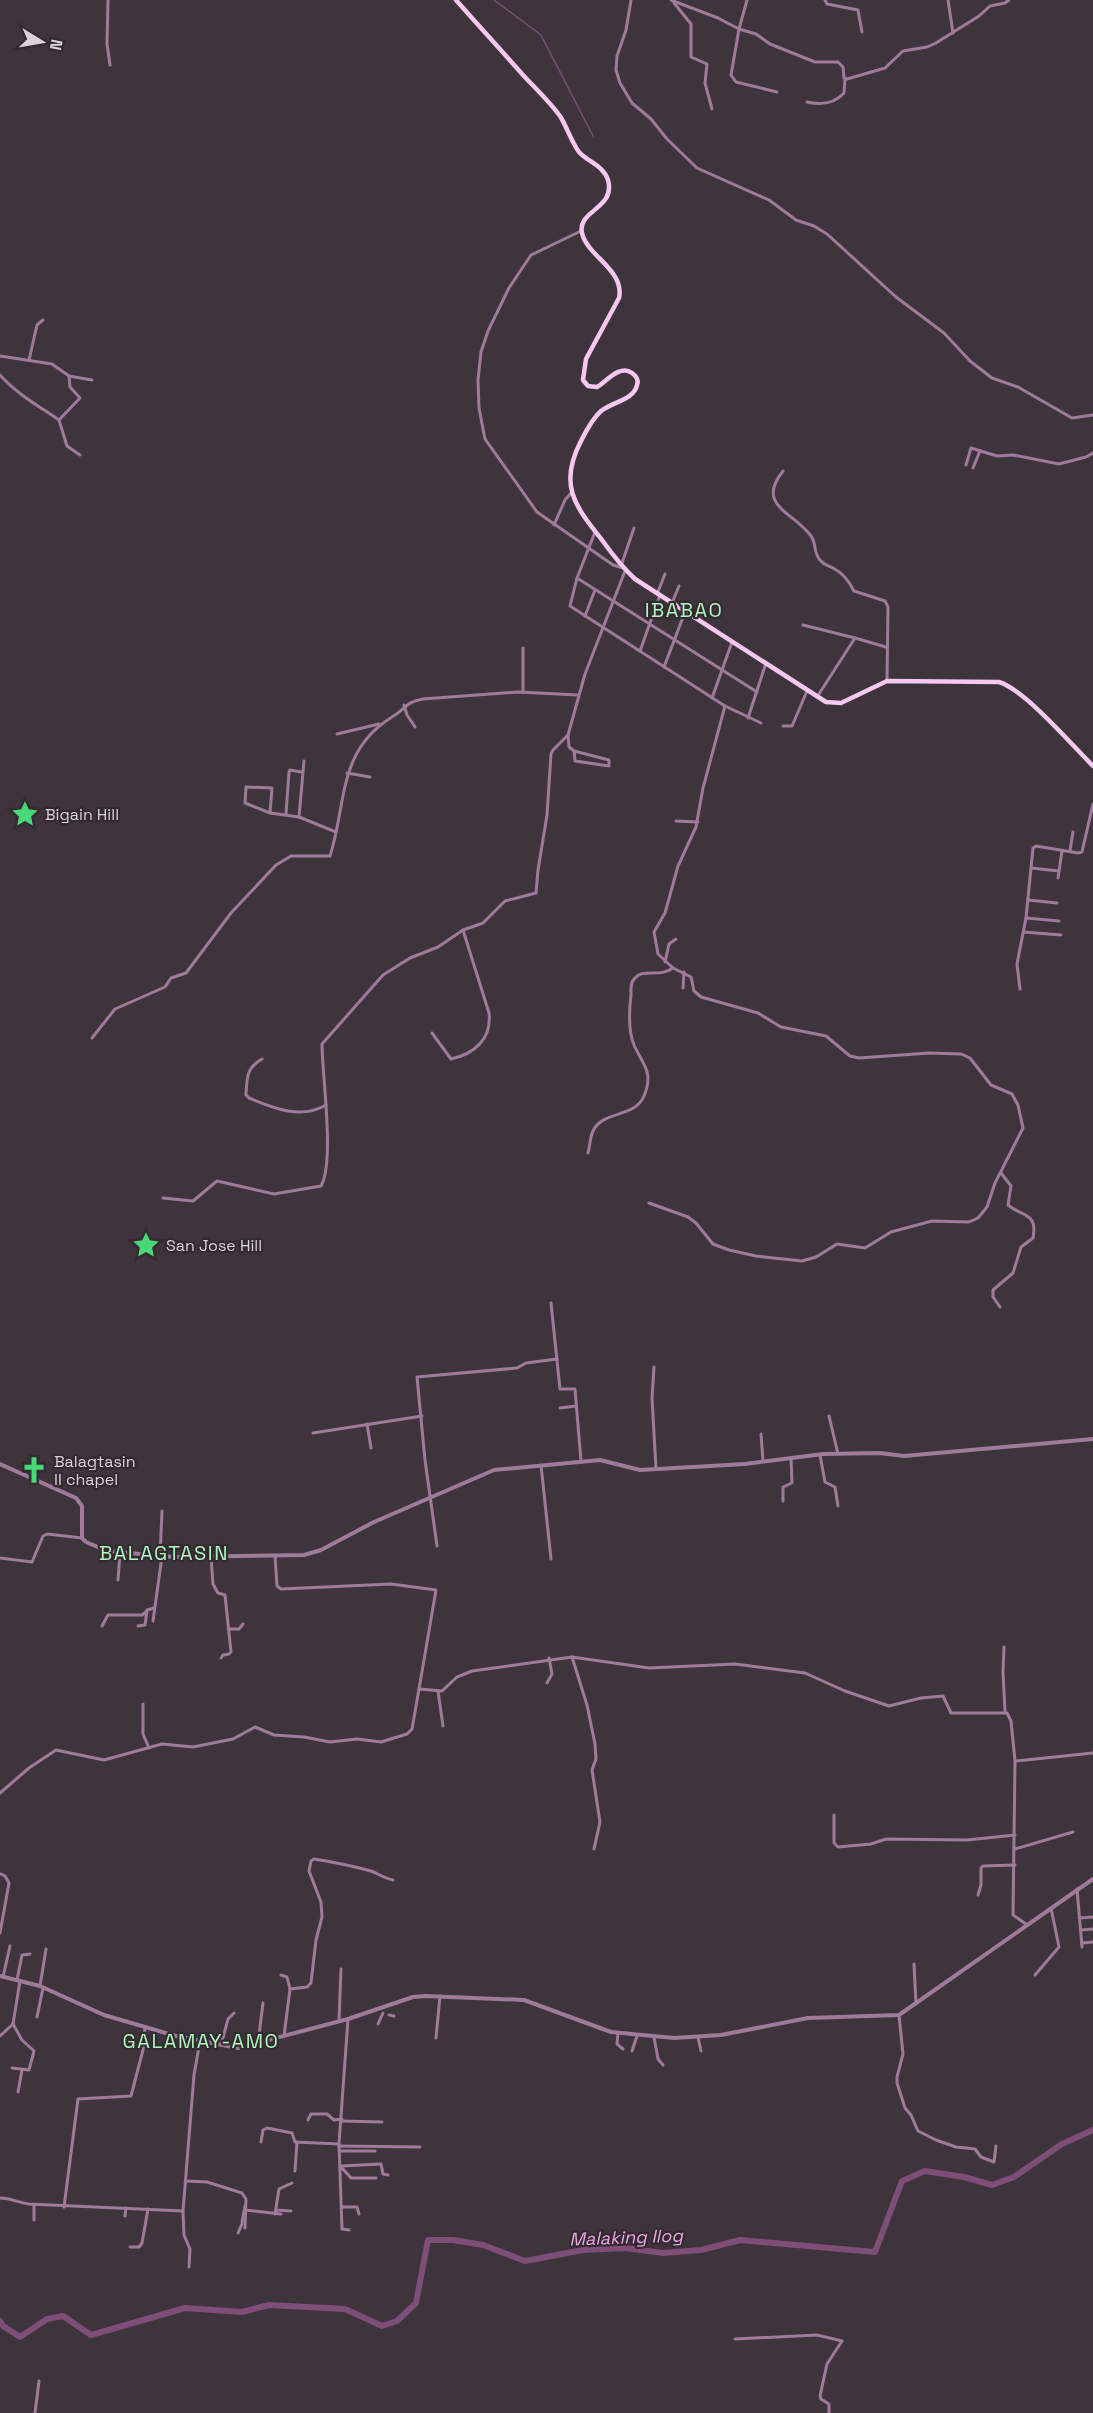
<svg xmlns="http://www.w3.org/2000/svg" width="1093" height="2413" viewBox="0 0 1093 2413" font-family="'Space Grotesk',sans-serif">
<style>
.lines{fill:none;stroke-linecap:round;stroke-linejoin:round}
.stream{stroke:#7e4e79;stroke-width:1.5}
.river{stroke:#7e4e79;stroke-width:6}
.minor{stroke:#a07a9b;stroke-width:3}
.tertiary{stroke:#a07a9b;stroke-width:4}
.primary{stroke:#f6c7f0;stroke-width:4.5}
.labels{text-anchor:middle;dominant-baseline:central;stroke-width:4.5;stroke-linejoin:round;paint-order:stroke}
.poi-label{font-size:16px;fill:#dad3d9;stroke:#332a32;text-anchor:start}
.water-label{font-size:18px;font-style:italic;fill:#eea6e6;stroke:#332a32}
.quarter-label{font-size:20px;letter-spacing:1.5px;fill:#b0f4be;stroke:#332a32}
</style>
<rect width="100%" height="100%" fill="#3e343c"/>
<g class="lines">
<!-- stream -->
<polyline class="stream" points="494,0 541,35 593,136"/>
<!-- river -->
<polyline class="river" points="0,2321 3,2326 20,2337 47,2319 63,2316 91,2335 185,2308 242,2312 269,2305 345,2309 382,2326 397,2321 416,2303 428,2240 453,2240 483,2245 525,2261 583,2250 626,2248 663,2253 701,2250 740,2240 875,2252 902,2181 925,2171 964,2177 992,2185 1014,2177 1062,2144 1093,2130"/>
<!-- minor -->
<g class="minor">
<polyline points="108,0 107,44 110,65"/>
<polyline points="631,0 626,30 617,56 616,70 620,83 632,103 651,119 667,139 697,168 769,200 796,220 814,226 827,234 896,297 944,333 970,361 992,378 1018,387 1072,418 1093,415"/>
<polyline points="671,0 718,18 739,29 756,34 770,44 815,62 838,62 843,67 844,78 847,79 885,68 903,51 927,47 936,43 979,16 990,6 1005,3 1009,0"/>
<polyline points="747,0 739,29 731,75 736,82 777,92"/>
<polyline points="825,0 827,4 858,10 862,32"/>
<polyline points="948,0 953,33"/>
<polyline points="674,3 691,24 691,57 707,64 705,83 712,109"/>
<path d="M807,102C820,105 834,104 844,93L845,79"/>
<polyline points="581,231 531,255 509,288 488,331 481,352 478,380 479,408 485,439 537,512 613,565 623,568"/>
<polyline points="0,356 52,364 69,376 92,380"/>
<polyline points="29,360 37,325 43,320"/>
<path d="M0,375C17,394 37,405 59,420L67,446L80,455"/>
<polyline points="59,420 80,398 70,387 69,376"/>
<polyline points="966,465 971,448 997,456 1013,455 1059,464 1086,457 1093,453"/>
<polyline points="973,468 980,451"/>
<path d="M783,471C755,506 794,512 811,536C817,544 813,554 821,561C824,565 828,565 833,568C843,573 849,581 854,591L885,601L888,607L887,680"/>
<polyline points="554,525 565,500 571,493"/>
<polyline points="595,532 577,578 570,606 725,706 761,723"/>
<polyline points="621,566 634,528"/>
<polyline points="577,578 757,692"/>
<polyline points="657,594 665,574"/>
<polyline points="672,603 679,586"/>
<polyline points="585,616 595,590"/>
<polyline points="803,625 855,638 817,697"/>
<polyline points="855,638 886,647"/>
<polyline points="640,651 660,595"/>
<polyline points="664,667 685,612"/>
<polyline points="523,692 523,648"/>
<polyline points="712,698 732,642"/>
<polyline points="404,705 407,715 415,727"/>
<polyline points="748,718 766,663"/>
<polyline points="783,726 792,726 807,691"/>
<polyline points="337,734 379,724"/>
<polyline points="568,735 569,747 574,751 575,761 609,766 609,760 574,751"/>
<polyline points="304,761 299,817 336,832"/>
<polyline points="347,773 370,777"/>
<polyline points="270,813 272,788 246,787 245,803 270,813 299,817"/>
<polyline points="286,814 289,772 290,770 301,772"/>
<polyline points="676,821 698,822"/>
<polyline points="1070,851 1073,832"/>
<polyline points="1031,868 1059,871"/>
<polyline points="1058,878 1062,851"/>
<polyline points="1028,900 1057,903"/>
<polyline points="1026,918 1059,921"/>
<polyline points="1024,932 1061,935"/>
<polyline points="665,962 669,944 676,939"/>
<polyline points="683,988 684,972"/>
<polyline points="1020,989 1017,964 1026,918 1033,848 1036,846 1078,853 1082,852 1093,804"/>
<path d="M432,1033L451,1059C474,1054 492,1039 489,1013L463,930"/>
<path d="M92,1038L115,1009L165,987L171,978L186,973L231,913L276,865L291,856H330C347,803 337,751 392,717C406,709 405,702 423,699L518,692L578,695"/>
<path d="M262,1059C246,1068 247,1078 246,1095L249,1098C274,1108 300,1120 326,1105"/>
<path d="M588,1153C590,1146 590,1137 593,1131C603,1110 635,1118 644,1096C654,1072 643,1065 634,1045C628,1030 629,1011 631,995C631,989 630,982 635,978C643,968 660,978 673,968"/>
<path d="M163,1198L193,1201L217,1181L274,1194L321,1186C335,1161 322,1075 322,1044L383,975L410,958L438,947L463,930L483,923L505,901L536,893L538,870L547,815L551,754L553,750L568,735L585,674L625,571"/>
<polyline points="649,1203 688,1217 696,1223 713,1244 729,1250 756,1256 802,1261 816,1257 837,1244 865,1248 891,1232 932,1221 969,1222 978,1218 987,1207 995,1183 1023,1128 1018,1105 1012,1094 991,1085 970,1058 961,1054 929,1053 859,1058 850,1056 826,1036 781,1027 758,1013 701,997 694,991 691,977 673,968 658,954 654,932 665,913 678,866 696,827 703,788 725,706"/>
<polyline points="551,1303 560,1389 575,1389 581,1461"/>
<path d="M1000,1307L993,1297V1290L1013,1273L1021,1247L1033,1238C1038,1212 1022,1217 1008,1205L1011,1186L1001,1173"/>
<polyline points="654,1367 652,1398 656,1469"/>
<polyline points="560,1408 576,1406"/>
<polyline points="829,1416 838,1454"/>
<polyline points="367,1424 371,1448"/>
<polyline points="313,1433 422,1416"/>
<polyline points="761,1434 763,1461"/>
<polyline points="820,1455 825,1482 835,1487 838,1506"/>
<polyline points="541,1465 551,1559"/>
<polyline points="783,1501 783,1487 792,1483 791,1458"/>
<polyline points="437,1546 425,1460 417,1377 517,1368 526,1363 557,1359"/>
<polyline points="160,1556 162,1511"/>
<polyline points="275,1556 277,1586 281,1589 391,1584 436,1590 419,1689"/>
<polyline points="211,1557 213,1584 218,1593 225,1595 231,1652 229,1654 223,1655 221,1658"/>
<polyline points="0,1558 32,1562 43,1536 47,1534 82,1538"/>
<polyline points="118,1580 120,1553"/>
<polyline points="153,1621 162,1556"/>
<polyline points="102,1626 108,1615 142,1615 147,1611"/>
<polyline points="138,1626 145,1625 147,1610 154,1608"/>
<polyline points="229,1629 239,1629 243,1624"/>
<polyline points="1004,1647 1003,1672 1005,1711"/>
<polyline points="572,1657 587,1705 595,1744 596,1759 592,1770 600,1822 594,1849"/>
<polyline points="547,1683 552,1674 549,1658"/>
<polyline points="438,1691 443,1726"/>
<polyline points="143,1704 143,1734 149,1748"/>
<polyline points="1015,1761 1093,1753"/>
<polyline points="0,1793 29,1768 56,1750 104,1760 162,1744 193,1747 233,1739 255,1727 274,1735 304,1737 330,1742 357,1739 381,1742 407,1734 412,1729 419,1689 442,1691 457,1677 472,1671 572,1657 649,1668 735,1664 805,1673 845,1691 889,1706 921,1698 943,1696 951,1713 1007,1713 1011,1721 1015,1761 1013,1915 1026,1924"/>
<polyline points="834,1815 834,1843 838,1847 871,1844 886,1839 967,1840 1015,1835"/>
<polyline points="1015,1849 1073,1832"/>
<polyline points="1077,1889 1082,1947"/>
<polyline points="978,1895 981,1885 981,1868 983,1866 1015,1865"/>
<polyline points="1079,1918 1093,1917"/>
<polyline points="1081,1930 1093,1929"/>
<polyline points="0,1933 9,1883 5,1876 1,1874"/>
<polyline points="1082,1943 1093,1942"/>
<polyline points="914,1964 916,2004"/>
<polyline points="281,1975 287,1977 290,1989"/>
<polyline points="1035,1975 1059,1947 1051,1908"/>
<polyline points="3,1977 10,1946"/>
<polyline points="17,1980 22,1955 30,1954"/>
<polyline points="40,1986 46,1949"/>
<polyline points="389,2015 394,2016"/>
<polyline points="899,2015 903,2054 897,2077 897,2083 905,2108 911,2115 918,2131 936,2140 956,2147 975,2149 981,2157 994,2162 996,2146"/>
<polyline points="37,2017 43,1988"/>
<polyline points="348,2019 339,2144 342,2229 349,2230"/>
<polyline points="339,2021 341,1969"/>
<polyline points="378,2024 383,2013"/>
<polyline points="618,2033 617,2044 623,2049"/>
<polyline points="0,2036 13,2024"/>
<path d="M284,2036L290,1989L307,1987L311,1983L316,1940L322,1917L321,1902L309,1871L311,1861L314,1859C333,1862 353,1866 371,1871C379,1874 384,1878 393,1880"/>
<polyline points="654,2037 658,2059 663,2065"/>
<polyline points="698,2037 701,2051"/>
<polyline points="436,2038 440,1996"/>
<polyline points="258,2043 263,2003"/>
<polyline points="221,2045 228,2019 234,2013"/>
<polyline points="632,2051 637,2036"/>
<polyline points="12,2068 29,2070 34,2051 22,2040 13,2024 20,1981"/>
<polyline points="18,2092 22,2070"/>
<polyline points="308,2120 311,2114 327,2114 334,2120 342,2119"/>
<polyline points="341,2121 382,2122"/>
<polyline points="261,2142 263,2130 267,2128 292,2133 295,2142 339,2144"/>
<polyline points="339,2146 420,2147"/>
<polyline points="340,2151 375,2151"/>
<polyline points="341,2166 381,2164 383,2174 388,2175"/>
<polyline points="342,2168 351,2178 376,2178"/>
<polyline points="295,2171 297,2142"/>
<polyline points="186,2181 207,2182 242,2193 246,2199 245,2228"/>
<path d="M0,2198C11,2198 19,2203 29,2204L183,2211"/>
<polyline points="64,2207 78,2099 131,2096 143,2050 145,2027"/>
<polyline points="342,2207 357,2207 359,2214"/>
<polyline points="245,2210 281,2214"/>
<polyline points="276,2210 291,2211"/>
<polyline points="275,2214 279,2189 292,2183"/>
<polyline points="125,2216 126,2208"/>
<polyline points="34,2220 34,2205"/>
<polyline points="242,2222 245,2206"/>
<polyline points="238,2233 242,2224"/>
<polyline points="130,2247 139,2247 142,2243 148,2209"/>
<polyline points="189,2267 190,2249 184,2235 183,2211 194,2075 200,2041"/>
<polyline points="735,2339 817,2335 842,2341 827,2364 820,2396 821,2399 829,2404 829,2413"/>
<polyline points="35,2413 39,2381"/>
</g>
<!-- tertiary -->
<g class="tertiary">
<polyline points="0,1464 76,1498 82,1506 82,1538 86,1542 107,1551 173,1557 304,1555 321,1550 374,1522 494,1470 600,1460 640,1470 745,1464 823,1454 880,1453 904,1456 1093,1439"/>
<polyline points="0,1976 40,1986 104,2015 176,2036 238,2048 348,2019 413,1997 425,1996 524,2000 611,2032 674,2038 721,2035 808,2018 899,2015 1093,1879"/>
</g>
<!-- primary -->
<path class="primary" d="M456,0C478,25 501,50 523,75C535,88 549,101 560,116C567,127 571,141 579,152C588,162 604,166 608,180C616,209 577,210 582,233C587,256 625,270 619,298L586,359L583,380L588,386L597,387C607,381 620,364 632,373C636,376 639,380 637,385C634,400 612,402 601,411C592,419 586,431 581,441C558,485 575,506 602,540C612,554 622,567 635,579L826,702L841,703L887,681L999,682C1025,690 1071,744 1093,766"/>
</g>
<!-- icons -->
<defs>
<symbol id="sight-bare" viewBox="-9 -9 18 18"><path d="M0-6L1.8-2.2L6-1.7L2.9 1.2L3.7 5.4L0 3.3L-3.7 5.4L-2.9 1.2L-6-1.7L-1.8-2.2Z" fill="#4ad777" stroke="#332a32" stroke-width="2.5" paint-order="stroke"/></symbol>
<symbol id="church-bare" viewBox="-9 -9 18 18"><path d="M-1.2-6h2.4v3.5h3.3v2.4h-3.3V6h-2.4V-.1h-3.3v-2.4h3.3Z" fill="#4ad777" stroke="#332a32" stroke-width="2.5" paint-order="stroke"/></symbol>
</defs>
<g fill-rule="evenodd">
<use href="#sight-bare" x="6" y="795" width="38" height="38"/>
<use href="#sight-bare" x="127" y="1226" width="38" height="38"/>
<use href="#church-bare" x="15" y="1451" width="38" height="38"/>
</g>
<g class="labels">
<!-- poi labels -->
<g class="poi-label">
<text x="45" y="814">Bigain Hill</text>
<text x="166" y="1245">San Jose Hill</text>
<text x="54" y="1461">Balagtasin<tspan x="54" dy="18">II chapel</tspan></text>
</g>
<!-- water labels -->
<g class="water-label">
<text transform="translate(626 2237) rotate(-2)">Malaking Ilog</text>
</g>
<!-- quarter labels -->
<g class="quarter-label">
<text x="684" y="610">IBABAO</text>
<text x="164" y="1553">BALAGTASIN</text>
<text x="201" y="2041">GALAMAY-AMO</text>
</g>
</g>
<!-- north arrow -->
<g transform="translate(42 42) rotate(101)" stroke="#332a32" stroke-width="4.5" paint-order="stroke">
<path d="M0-4.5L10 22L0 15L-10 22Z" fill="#dad3d9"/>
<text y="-9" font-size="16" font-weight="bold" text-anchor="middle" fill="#dad3d9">N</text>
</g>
</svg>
